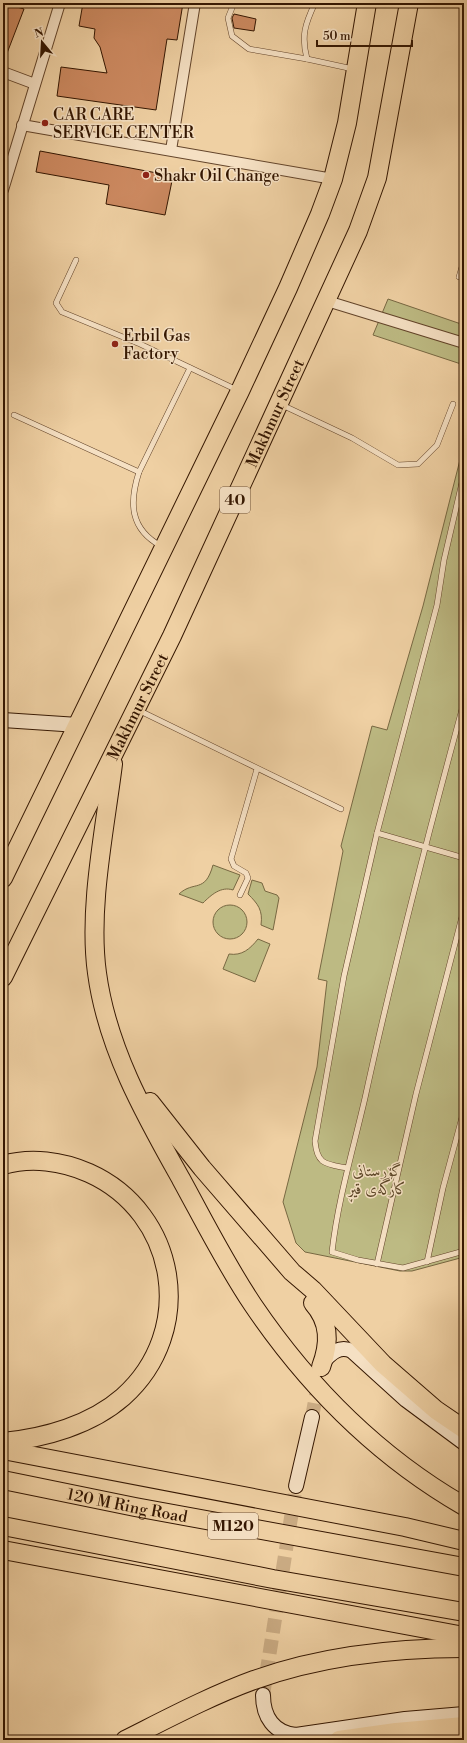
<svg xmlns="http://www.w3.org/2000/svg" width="467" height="1743" font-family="'Libre Bodoni',Amiri,serif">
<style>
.green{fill:#bdba83;stroke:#786842}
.building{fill:#cc8960;stroke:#341601}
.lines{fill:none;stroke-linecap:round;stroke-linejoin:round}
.secondary-tunnel{stroke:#caab83;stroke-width:14;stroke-dasharray:14 7;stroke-linecap:butt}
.lane-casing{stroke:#63442a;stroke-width:6}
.street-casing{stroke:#63442a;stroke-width:12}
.secondary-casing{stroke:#341601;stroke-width:16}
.highway-casing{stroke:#341601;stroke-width:20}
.lane{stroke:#f5e0c3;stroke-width:5}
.street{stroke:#f5e0c3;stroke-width:10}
.secondary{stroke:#f5e0c3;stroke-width:14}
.highway{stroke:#efd0a3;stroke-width:18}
.poi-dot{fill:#8f2418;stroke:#f5e0c3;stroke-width:1.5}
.labels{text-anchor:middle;stroke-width:3;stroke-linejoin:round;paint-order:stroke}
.shield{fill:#f5e0c3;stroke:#6e533b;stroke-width:1}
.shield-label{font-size:15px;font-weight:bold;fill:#341601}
.poi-label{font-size:16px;fill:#341601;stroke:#f5e0c3;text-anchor:start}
.street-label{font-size:16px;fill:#341601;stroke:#f5e0c3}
.park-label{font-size:16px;font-style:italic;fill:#5d4728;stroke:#f5e0c3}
</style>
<rect width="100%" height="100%" fill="#efd0a3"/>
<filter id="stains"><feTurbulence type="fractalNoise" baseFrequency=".005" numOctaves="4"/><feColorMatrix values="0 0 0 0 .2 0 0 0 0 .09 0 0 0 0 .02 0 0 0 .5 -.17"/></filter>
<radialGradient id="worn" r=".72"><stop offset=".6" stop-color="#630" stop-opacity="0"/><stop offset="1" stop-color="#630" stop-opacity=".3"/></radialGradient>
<g class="green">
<polygon points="388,299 464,325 464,365 373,335"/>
<polygon points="464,444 464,1257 412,1271 400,1271 305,1252 296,1243 283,1202 317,1067 327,981 318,979 343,851 341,846 372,726 387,730 423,606"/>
<path d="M 213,865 L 240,875 L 233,890 C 221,886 211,895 203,903 L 179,894 C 194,880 205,894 213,865 Z"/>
<path d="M 252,880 L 262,883 L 265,891 L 277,895 L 279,898 L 273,930 L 261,925 C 263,910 258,904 248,894 Z"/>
<circle cx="230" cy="922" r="17"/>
<path d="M 258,939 L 270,944 L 255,982 L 223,969 L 229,954 C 242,956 250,949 258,939 Z"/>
</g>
<g class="building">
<polygon points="3,3 24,9 4,61 3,61"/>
<polygon points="83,3 183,3 177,40 167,39 156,110 57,96 61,67 107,73 100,47 94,38 95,29 79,26"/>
<polygon points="234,14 256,19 254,31 234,28 232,18"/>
<polygon points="40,151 173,176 165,215 106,204 109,185 36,172"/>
</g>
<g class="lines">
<g class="secondary-tunnel">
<polyline points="312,1417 319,1380"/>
<polyline points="263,1695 296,1486"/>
</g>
<g class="lane-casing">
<g id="lane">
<polyline points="234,3 228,18 232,36 249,49 307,59"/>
<path d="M 315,3 C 305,24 301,36 307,59 L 353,69"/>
<polyline points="76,260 56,303 62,312 140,344 237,390"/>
<polyline points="459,277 464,260"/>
<polyline points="282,405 352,438 398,465 418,464 437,445 453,404"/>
<polyline points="14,415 139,472"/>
<path d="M 161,546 C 130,529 129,503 139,472 L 190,368"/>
<path d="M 464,702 C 428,834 394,965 365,1098 C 353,1150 338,1199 332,1252 L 358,1260 L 403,1268 L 464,1251"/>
<polyline points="138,710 341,809"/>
<polyline points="377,833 464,858"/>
<polyline points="240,895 248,878 246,873 234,866 231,859 257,769"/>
<path d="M 347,1168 C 326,1164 317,1165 315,1141 L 344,976 L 377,833 L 437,605 L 444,560 L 464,474"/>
<polyline points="427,1262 443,1188 464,1110"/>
<polyline points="377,1264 416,1094 464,909"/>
</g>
</g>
<g class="street-casing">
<g id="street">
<polyline points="3,72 35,84"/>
<polyline points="22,125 333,179"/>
<polyline points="171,150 195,3"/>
<polyline points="3,190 60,3"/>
<polyline points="327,301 464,343"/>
</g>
</g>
<g class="secondary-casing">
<g id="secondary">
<polyline points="3,720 78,725"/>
<path d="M 323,1362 C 331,1353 340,1345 352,1351 L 406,1400 L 464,1443"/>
<polyline points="296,1486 312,1417"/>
<path d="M 263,1695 C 263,1717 274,1733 296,1735 L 405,1719 L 464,1714"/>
</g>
</g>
<g class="highway-casing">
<g id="highway">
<path d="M 113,764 C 105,829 88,908 97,973 C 107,1048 145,1115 181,1179 C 204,1221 226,1265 253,1305 C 308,1386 379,1457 464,1506"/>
<polyline points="3,878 240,391 288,288 320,214 333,179 347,123 367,3"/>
<path id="s1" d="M 3,977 L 172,636 L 358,231 L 377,178 L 409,3"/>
<polyline points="150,1102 202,1168 292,1272 313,1290 383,1364 436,1410 464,1429"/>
<path d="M 3,1165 C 31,1157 62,1161 89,1173 C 178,1213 197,1331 123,1397 C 91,1425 45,1438 3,1442"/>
<path d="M 313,1303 C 330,1322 330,1343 321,1367"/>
<polyline points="3,1450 405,1527 464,1541"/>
<path id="s2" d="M 3,1480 L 135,1507 L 464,1567"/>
<polyline points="3,1526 273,1579 464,1612"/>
<polyline points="3,1550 464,1636"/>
<path d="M 125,1740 C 167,1719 210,1696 254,1680 C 321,1656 394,1648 464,1648"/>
<polyline points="339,1740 396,1732 464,1726"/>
</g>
</g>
<use href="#lane" class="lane"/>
<use href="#street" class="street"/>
<use href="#secondary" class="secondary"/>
<use href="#highway" class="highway"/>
</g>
<g class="poi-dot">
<circle cx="45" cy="123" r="4"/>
<circle cx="146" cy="175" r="4"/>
<circle cx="115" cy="344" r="4"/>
</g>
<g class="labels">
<g class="shield">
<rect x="220" y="487" width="30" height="26" rx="3"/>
<rect x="208" y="1513" width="50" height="26" rx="3"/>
</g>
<g class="shield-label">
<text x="235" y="505">40</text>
<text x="233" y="1531">M120</text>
</g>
<g class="poi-label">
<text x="53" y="120">CAR CARE<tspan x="53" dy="18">SERVICE CENTER</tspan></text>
<text x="154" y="181">Shakr Oil Change</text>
<text x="123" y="341">Erbil Gas<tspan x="123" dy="18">Factory</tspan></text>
</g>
<g class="street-label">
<text dy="6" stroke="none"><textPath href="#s1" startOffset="626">Makhmur Street</textPath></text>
<text dy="6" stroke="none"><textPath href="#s1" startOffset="302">Makhmur Street</textPath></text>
<text dy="6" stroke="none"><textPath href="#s2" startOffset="127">120 M Ring Road</textPath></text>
</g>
<g class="park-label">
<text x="378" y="1176">گۆڕستانی<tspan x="378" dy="18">کارگەی قیڕ</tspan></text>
</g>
</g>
<rect width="467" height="1743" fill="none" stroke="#efd0a3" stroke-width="16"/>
<rect x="4" y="4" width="459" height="1735" fill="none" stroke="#341601" stroke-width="2"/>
<rect x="8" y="8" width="451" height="1727" fill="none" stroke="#341601"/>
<g transform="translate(42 42) rotate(342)" stroke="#f5e0c3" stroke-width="3" paint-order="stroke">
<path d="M0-3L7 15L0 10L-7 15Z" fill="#341601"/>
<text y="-6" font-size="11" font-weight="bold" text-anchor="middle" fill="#341601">N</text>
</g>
<path d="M317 40v6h95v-6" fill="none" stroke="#341601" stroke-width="2"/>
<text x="323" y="40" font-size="12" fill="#341601" stroke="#f5e0c3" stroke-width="3" paint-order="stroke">50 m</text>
<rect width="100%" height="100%" filter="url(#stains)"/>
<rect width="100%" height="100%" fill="url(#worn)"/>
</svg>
